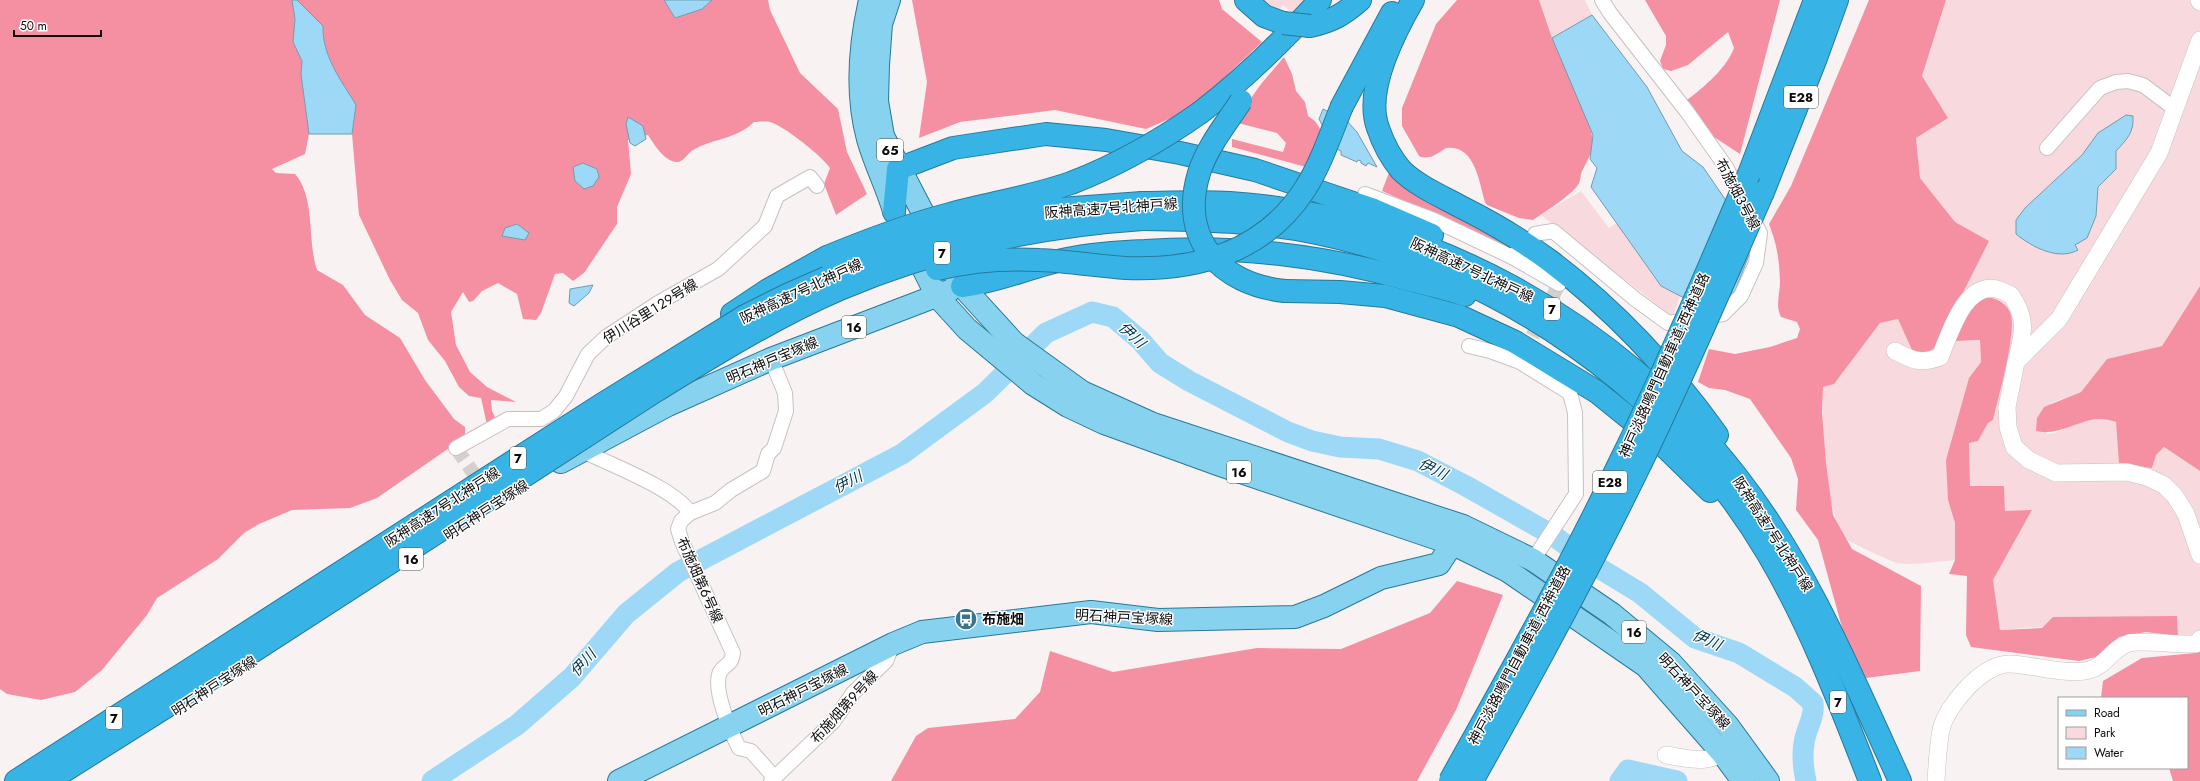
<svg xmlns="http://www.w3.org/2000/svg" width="2200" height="781" font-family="Jost,'Noto Sans JP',sans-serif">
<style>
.green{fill:#f8dade}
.forest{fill:#f590a2}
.water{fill:#9dd9f6;stroke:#729bb0}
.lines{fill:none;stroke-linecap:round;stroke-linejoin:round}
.river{stroke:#9dd9f6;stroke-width:21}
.minor-tunnel{stroke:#d6cfd0;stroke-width:14;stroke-dasharray:14 7;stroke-linecap:butt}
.minor-casing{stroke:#c8c1c2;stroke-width:16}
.tertiary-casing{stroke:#c8c1c2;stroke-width:18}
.primary-casing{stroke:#287999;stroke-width:24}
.motorway-casing{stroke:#287999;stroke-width:24}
.minor{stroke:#fff;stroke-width:14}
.tertiary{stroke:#fff;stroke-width:17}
.primary{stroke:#87d2ef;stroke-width:22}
.motorway{stroke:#37b4e5;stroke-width:22}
.motorway-bridge-casing{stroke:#287999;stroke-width:24;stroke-linecap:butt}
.motorway-bridge{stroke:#37b4e5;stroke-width:22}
.labels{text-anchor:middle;stroke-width:3;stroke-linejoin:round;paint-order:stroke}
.shield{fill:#fff;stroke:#565454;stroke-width:1}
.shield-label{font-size:13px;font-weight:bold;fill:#0d0b0b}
.street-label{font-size:14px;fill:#0d0b0b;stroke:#fff}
.poi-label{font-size:14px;font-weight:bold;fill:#0d0b0b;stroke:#fff;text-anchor:start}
.water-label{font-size:15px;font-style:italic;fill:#003447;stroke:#fff}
</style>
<rect width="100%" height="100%" fill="#f9f2f3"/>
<g class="green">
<polygon points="1261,0 1307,0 1293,14 1283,5 1277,13"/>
<polygon points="1539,0 1585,0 1592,15 1552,38"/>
<path d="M 1946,0 L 2200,0 L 2200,286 L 2162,346 L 2107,359 L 2081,392 L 2051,403 L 2046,434 L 2055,433 L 2080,422 L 2107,418 L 2116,422 L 2156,455 L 2164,447 L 2200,471 L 2200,637 L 2178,636 L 2177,616 L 2000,630 L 1993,580 L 2032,511 L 2005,511 L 2004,487 L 1970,486 L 1969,443 L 1978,441 L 1988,423 L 2012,335 L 1955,341 L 1980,340 L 1981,362 L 1969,378 L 1948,500 L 1955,523 L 1955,560 C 1941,561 1910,566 1897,563 C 1892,562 1851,543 1848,540 C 1822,513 1822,423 1823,386 L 1834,384 L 1880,323 L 1898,319 L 1989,241 L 1955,222 L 1920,178 L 1916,138 L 1948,118 L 1922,77 Z"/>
<polygon points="1581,191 1609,228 1617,223 1661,286 1680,296 1673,317 1541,215"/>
</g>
<g class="forest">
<path d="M 0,0 L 292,0 L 295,19 L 293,42 L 302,61 L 301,74 L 309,134 L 305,154 L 272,169 L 276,173 L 295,174 C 316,198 307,241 317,270 L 343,285 L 365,315 L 400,338 L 425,380 L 454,419 L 465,427 L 465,437 L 377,498 L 350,508 L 292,510 L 259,524 L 244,533 L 218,559 L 157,598 L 147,615 L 102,670 L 75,692 L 41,700 L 7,694 L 0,689 Z"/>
<path d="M 297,0 L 664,0 L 675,18 L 702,9 L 712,0 L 768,0 L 770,10 L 800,73 L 838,109 L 847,152 L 867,194 L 836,215 L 824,184 L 830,168 C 823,157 783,125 770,122 C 766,121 759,122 754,122 C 735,140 714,138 693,150 C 688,153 683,163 676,162 C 663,160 654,144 648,135 L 628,140 L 631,174 L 617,207 L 617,224 L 584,273 L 573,281 L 563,273 L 555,274 L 541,313 L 536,320 L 523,319 L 517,294 L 498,283 L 482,291 L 473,301 L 469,302 L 463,292 L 451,312 L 456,345 L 470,372 L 487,387 L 516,402 L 491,400 L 492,411 L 497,421 L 487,425 L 481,398 L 469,396 L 459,387 L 445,361 L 428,340 L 418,313 L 402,300 L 390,280 L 359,215 L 352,134 L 356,105 C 341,80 322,56 323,26 Z"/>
<polygon points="912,0 1219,0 1222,9 1262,42 1190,110 1146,129 1055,110 960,122 919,138 927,82"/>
<path d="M 1457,0 L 1539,0 L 1552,38 L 1588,121 C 1596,144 1593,151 1582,171 C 1580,175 1581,179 1579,183 C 1575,193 1542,214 1533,220 L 1519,218 L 1487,205 L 1485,202 C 1479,182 1475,144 1446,148 C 1438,153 1429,161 1419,156 L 1402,126 L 1402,108 L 1436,24 Z"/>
<path d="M 1645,0 L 1780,0 L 1740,154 L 1714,137 L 1687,100 C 1704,87 1726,69 1734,48 L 1728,32 L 1688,65 L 1671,71 L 1663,69 L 1660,61 L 1666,45 L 1666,36 Z"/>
<path d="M 1869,0 L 1946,0 L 1922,76 L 1948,118 L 1916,138 L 1920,178 L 1955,222 L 1989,241 L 1935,348 L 1925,353 L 1912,350 L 1898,319 L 1880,323 L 1834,384 L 1823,387 L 1822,413 L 1826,463 L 1833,515 L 1852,549 L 1921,586 L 1920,671 L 1866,678 L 1844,635 L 1818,540 L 1796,510 L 1798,479 L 1791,458 L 1750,399 L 1725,390 L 1709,388 L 1698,382 L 1709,349 L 1735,354 L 1770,347 L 1797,338 L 1800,329 L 1797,322 L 1781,317 C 1775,305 1780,294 1780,281 C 1779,258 1777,245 1769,224 L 1791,186 Z"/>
<polygon points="1284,57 1292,74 1296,91 1305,102 1308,116 1315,121 1324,135 1310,168 1232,147 1232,139 1283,152 1286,143 1277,133 1234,122 1261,84"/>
<polygon points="1390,170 1507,239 1503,244 1382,191"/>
<path d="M 2200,286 L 2200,471 L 2164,447 L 2156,455 L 2152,468 L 2119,463 L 2116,422 C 2086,410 2065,438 2036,431 L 2037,418 L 2044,407 L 2081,392 L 2107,359 L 2162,346 Z"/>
<path d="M 1982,296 C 1993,298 2004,300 2010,312 C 2018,330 1998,398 1993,420 L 1988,423 L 1978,441 L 1969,443 L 1970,486 L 2004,486 L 2005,511 L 2032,510 L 1993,580 L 2000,630 L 2042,628 L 2053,617 L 2177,616 L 2178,636 L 2146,632 L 2119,637 L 2096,657 L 2079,661 L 1971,647 L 1966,635 L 1967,576 L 1949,574 L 1955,560 L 1955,523 L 1948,500 L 1946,460 L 1969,378 L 1981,362 L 1980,340 L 1955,341 L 1974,297 Z"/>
<polygon points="1457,581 1503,595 1456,710 1417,781 891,781 916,736 928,728 1015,719 1040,692 1050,651 1113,672 1257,648 1341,649 1430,613"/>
<polygon points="2200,651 2200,781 2173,781 2169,768 2187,768 2187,698 2101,698 2103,681 2142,658 2195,653"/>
</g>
<g class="water">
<path d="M 292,0 L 297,0 L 323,26 C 322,56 341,80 356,105 L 352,134 L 309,134 L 301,74 L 302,61 L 293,42 L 295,19 Z"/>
<polygon points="664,0 712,0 702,9 675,18"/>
<polygon points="1592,15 1647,87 1682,151 1703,167 1751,237 1749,255 1735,291 1709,311 1661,286 1591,187 1597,168 1590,159 1593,135 1552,38"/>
<polygon points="1323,109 1346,120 1357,132 1377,167 1368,163 1366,166 1361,163 1361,161 1358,160 1357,162 1341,155 1341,151 1334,148 1319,119"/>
<path d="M 2126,115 L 2133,116 C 2134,133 2127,139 2116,151 L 2116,169 L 2098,187 L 2096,216 L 2087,238 L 2075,245 L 2078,250 C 2058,261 2032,247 2016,234 L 2016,220 L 2025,208 L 2082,155 L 2098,133 Z"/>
<polygon points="628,117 643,126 646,139 635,146 630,143 626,124"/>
<polygon points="583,163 597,169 599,177 593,186 584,189 575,181 573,167"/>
<polygon points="517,224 529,233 525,240 502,236 505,228"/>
<polygon points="593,285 589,293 574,306 569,303 570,289"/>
</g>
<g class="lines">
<g class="river">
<path d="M 432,781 L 517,725 L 572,677 L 626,614 L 678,572 L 902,454 L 985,393 L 1046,333 L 1092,312 L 1113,317 L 1140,340 L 1160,363 L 1189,381 L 1288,432 L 1312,441 L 1340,447 L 1379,449 L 1418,461 L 1466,486 L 1554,536 L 1589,562 L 1640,593 L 1695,638 L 1739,653 L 1795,687 L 1813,703 C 1815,718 1806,728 1804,743 C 1802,756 1803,768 1806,781"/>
<polyline points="1620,781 1628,770 1677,781"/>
</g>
<g class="minor-tunnel">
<polyline points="1523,355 1559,284"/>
<polyline points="456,448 485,490"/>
</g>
<g class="minor-casing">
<g id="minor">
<polyline points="2047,148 2100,88 2116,82 2128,81 2143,85 2175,109"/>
<polyline points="1365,194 1434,220 1512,257"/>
<polyline points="1535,234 1553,231 1635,299 1668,323 1723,314 1741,296 1756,263 1760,233 1726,167 1688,113 1610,13 1602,0"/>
<polyline points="1518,251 1512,257 1559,284"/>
<polyline points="1469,346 1490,351 1520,362 1570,393 1575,413 1576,494 1533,560"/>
<path d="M 771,359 L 785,393 L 786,411 L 774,448 L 768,454 L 763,471 L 731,490 L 715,503 L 690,513 L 681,521 L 678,529 L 682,542 L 733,653 C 731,667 725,663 720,672 C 712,689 731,732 739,748 L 751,751 L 774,777"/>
<polyline points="456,448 508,419 541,419 554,411 566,396 588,354 606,337 658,303 718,269 765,226 777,196 810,177 817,186"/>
<path d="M 583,451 C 609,464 676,489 690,513"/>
<polyline points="771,781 833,722 853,693 886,661 893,644"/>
</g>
</g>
<g class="tertiary-casing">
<g id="tertiary">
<polyline points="2199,0 2200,2"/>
<polyline points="2200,40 2159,153 2059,319 2016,362 2007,407 2008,427 2014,447 2029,460 2056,473 2127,472 2147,477 2164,485 2175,496 2186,514 2200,555"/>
<path d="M 1895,351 C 1913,361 1921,364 1940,357 C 1950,334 1964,282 1997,289 C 2002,291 2007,293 2011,295 C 2028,320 2023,334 2016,362"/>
<path d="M 1666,755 C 1692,759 1708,766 1731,747"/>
<path d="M 1936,781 C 1937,764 1938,746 1941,730 C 1946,706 1983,663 2010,664 C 2035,665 2060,674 2085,671 C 2107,667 2110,649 2129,643 C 2140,640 2180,645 2196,644 L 2200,639"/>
</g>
</g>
<g class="primary-casing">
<g id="primary">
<path d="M 870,0 C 860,44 856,95 868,139 C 875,164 887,187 894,211"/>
<polyline points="889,0 881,24 878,65 877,101 883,136 935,236"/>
<polyline points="911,244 937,296 967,329 1033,384 1068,406 1104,423 1220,465 1453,544 1508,571 1646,666 1723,754 1743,781"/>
<polyline points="954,272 962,286 1014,343 1082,392 1153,424 1463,526 1533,560 1612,614 1671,663 1728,726 1768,781"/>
<polyline points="561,462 668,405 771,359 949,291"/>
<polyline points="619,781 893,644 922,632 1091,612 1158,620 1295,617 1324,606 1381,578 1439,564 1460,532"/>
</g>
</g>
<g class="motorway-casing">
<g id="motorway">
<polyline points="1246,0 1264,16 1283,23"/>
<path d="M 1413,0 C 1394,33 1364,90 1378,128 C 1383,143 1391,158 1401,170 C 1417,186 1443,197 1463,208 C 1493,223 1523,241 1550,261 C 1615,310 1670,369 1717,435"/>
<path d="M 1310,26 C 1332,21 1343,15 1360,0"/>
<polyline points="1342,106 1392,13"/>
<path d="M 1201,112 C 1246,77 1282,42 1320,0"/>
<polyline points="1749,174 1815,0"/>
<polyline points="1763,192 1816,58 1837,0"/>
<path d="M 1142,203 C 1171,203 1201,201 1230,203 C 1426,216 1617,322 1737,477 C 1808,568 1852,677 1900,781"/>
<polyline points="894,212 898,169 953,148 1046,134 1106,140 1180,153 1255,170 1374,210 1432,235"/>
<path d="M 1143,219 C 1201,220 1259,221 1317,233 C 1502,272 1671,390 1768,554 C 1810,625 1840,704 1870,781"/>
<path d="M 962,286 C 998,282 1031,266 1067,259 C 1092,254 1119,252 1145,251 C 1237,245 1321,255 1410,280 C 1428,285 1447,288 1465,295"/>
<polyline points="1285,291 1340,292 1385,296 1459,316 1515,342 1597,392 1665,447 1710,491"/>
<polyline points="732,314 768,290 827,257"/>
<polyline points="16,781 211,656"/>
<polyline points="48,781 221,672"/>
</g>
</g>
<use href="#minor" class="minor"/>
<use href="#tertiary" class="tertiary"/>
<use href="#primary" class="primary"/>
<use href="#motorway" class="motorway"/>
<g class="motorway-bridge-casing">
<g id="motorway-bridge">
<polyline points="1283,23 1310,26"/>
<path d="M 1241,101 C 1226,124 1207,147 1199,173 C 1179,239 1220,284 1285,291"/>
<path d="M 827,257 C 868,240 908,225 950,214 C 991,203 1031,197 1071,183 C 1118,165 1160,141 1201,112"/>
<path d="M 937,269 C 970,261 1005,258 1039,260 C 1068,261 1097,266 1126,268 C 1198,271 1265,251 1305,189 C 1321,164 1331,133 1342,106"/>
<polyline points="211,656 601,405 745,316 787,295 869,259 956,231 1060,209 1142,203"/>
<path d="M 221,672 L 654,392 C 714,355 775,317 840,289 C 936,248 1039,226 1143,219"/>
<path d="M 1450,781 C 1509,675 1569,569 1621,460 C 1667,366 1708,270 1749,174"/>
<path d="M 1472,781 C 1529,680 1584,579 1635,475 C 1681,382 1721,287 1763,192"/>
</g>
</g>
<use href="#motorway-bridge" class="motorway-bridge"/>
</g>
<defs>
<g id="bus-disc" transform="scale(1.15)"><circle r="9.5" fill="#39738c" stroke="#fff"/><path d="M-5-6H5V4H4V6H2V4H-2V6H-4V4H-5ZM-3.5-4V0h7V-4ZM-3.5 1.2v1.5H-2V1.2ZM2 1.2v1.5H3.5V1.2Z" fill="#fff"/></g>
</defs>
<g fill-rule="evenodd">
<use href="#bus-disc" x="966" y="619"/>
</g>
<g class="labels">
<g class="shield">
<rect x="1784" y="86" width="34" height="22" rx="3"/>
<rect x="877" y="139" width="26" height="22" rx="3"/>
<rect x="934" y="242" width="16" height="22" rx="3"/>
<rect x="1544" y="298" width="16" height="22" rx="3"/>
<rect x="842" y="316" width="24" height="22" rx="3"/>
<rect x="510" y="447" width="16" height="22" rx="3"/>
<rect x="1227" y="461" width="24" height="22" rx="3"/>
<rect x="1593" y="471" width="34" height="22" rx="3"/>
<rect x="399" y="548" width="24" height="22" rx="3"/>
<rect x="1622" y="621" width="24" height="22" rx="3"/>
<rect x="1830" y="691" width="16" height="22" rx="3"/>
<rect x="106" y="707" width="16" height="22" rx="3"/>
</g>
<g class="shield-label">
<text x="1801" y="102">E28</text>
<text x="890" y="155">65</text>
<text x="942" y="258">7</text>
<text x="1552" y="314">7</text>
<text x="854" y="332">16</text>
<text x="518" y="463">7</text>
<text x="1239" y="477">16</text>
<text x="1610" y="487">E28</text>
<text x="411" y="564">16</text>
<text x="1634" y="637">16</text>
<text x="1838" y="707">7</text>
<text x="114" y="723">7</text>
</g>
<g class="street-label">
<text transform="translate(1738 194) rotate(62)" y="5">布施畑３号線</text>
<text transform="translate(1111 208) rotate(-4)" y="5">阪神高速7号北神戸線</text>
<text transform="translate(1472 270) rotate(25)" y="5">阪神高速7号北神戸線</text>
<text transform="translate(801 291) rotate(-25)" y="5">阪神高速7号北神戸線</text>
<text transform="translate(650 311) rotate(-32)" y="5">伊川谷里１２９号線</text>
<text transform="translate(772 360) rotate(-23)" y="5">明石神戸宝塚線</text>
<text transform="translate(1664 365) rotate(-66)" y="5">神戸淡路鳴門自動車道;西神道路</text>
<text transform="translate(442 507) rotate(-33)" y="5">阪神高速7号北神戸線</text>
<text transform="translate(486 510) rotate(-33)" y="5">明石神戸宝塚線</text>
<text transform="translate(1773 534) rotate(57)" y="5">阪神高速7号北神戸線</text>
<text transform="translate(700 580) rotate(66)" y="5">布施畑第６号線</text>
<text transform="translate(1124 617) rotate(3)" y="5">明石神戸宝塚線</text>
<text transform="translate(1519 655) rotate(-62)" y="5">神戸淡路鳴門自動車道;西神道路</text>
<text transform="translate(214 686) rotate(-33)" y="5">明石神戸宝塚線</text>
<text transform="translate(803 690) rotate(-27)" y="5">明石神戸宝塚線</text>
<text transform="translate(1694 691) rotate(47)" y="5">明石神戸宝塚線</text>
<text transform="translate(844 707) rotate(-48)" y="5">布施畑第９号線</text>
</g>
<g class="poi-label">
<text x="982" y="624">布施畑</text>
</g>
<g class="water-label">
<text transform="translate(1132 335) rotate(43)" y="5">伊川</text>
<text transform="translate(1433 469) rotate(26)" y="5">伊川</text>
<text transform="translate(848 482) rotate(-28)" y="5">伊川</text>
<text transform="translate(1707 640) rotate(24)" y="5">伊川</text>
<text transform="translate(583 663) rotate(-48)" y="5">伊川</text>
</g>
</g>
<rect x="2058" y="697" width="130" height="72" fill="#ffffff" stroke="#9e9d9d"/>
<rect x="2066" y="710" width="20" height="6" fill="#87d2ef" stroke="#9e9d9d"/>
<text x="2094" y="717" font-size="12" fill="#0d0b0b">Road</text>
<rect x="2066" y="727" width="20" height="12" fill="#f8dade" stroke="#9e9d9d"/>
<text x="2094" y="737" font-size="12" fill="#0d0b0b">Park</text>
<rect x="2066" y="747" width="20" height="12" fill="#9dd9f6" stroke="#9e9d9d"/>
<text x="2094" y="757" font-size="12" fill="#0d0b0b">Water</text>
<path d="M14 30v6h87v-6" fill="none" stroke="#0d0b0b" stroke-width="2"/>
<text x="20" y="30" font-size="12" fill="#0d0b0b" stroke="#ffffff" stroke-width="3" paint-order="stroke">50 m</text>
</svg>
